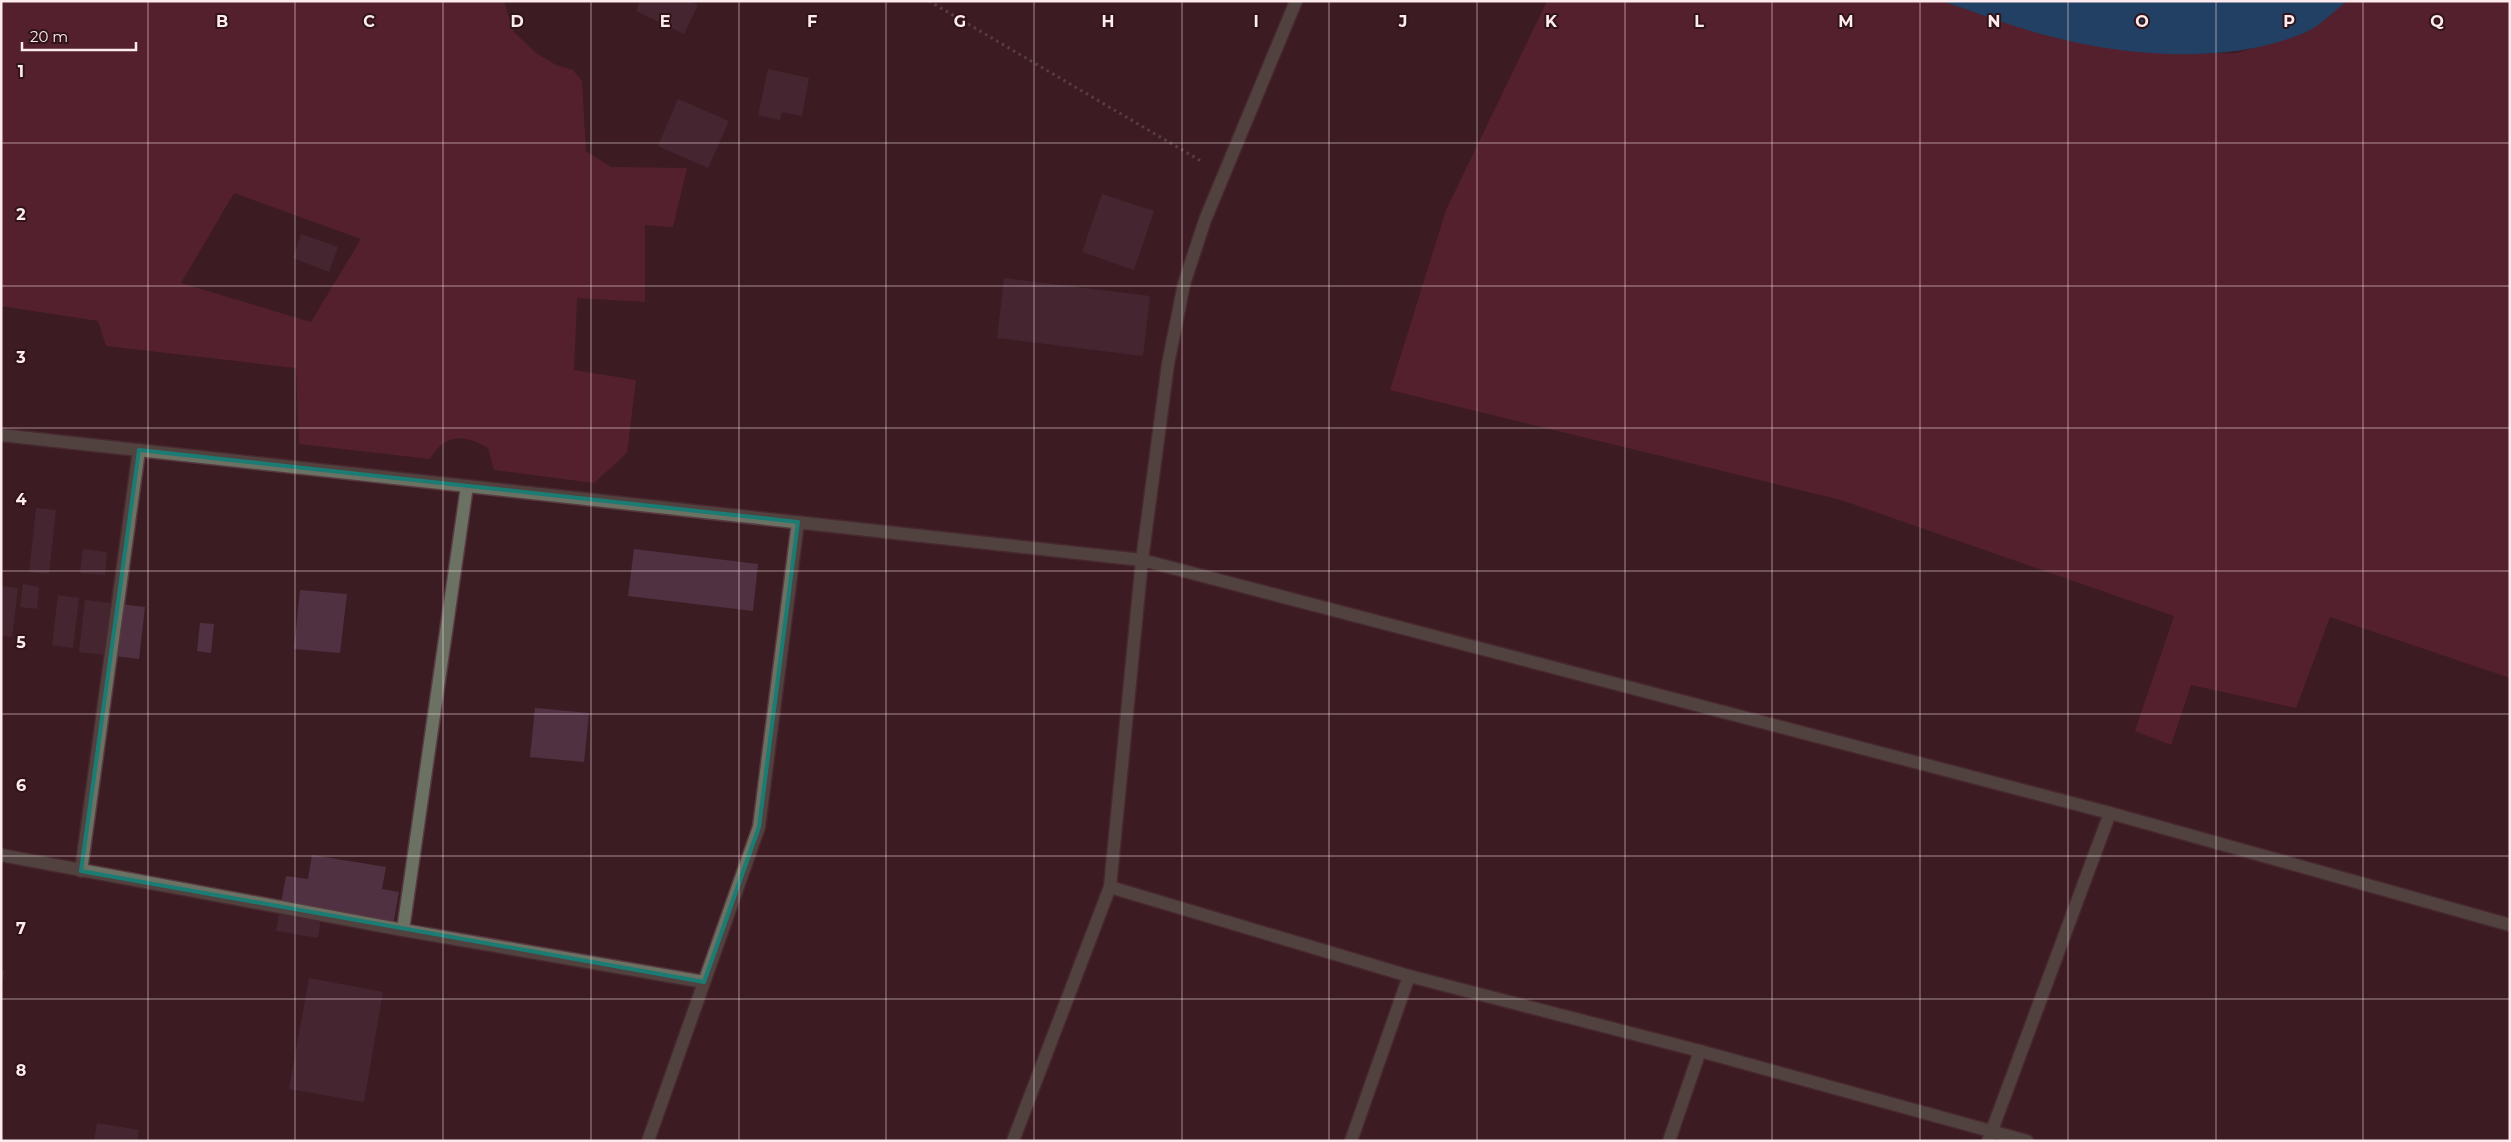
<svg xmlns="http://www.w3.org/2000/svg" width="2511" height="1142" font-family="Montserrat,sans-serif">
<style>
.green{fill:#73263b;fill-rule:evenodd}
.water{fill:#016db1}
.building{fill:#503142}
.lines{fill:none;stroke-linecap:round;stroke-linejoin:round}
.minor-casing{stroke:#57393f;stroke-width:15}
.tertiary-casing{stroke:#57393f;stroke-width:15}
.path{stroke:#7f646a;stroke-width:3;stroke-dasharray:2.5 4;stroke-linecap:butt}
.minor{stroke:#6b7163;stroke-width:12}
.tertiary{stroke:#6b7163;stroke-width:12}
.marked{fill:none;stroke:#1b7c74;stroke-width:4;stroke-linejoin:round}
.grid{fill:none;stroke:#fdebee;stroke-width:1;stroke-opacity:0.55}
.grid-label{font-size:16px;text-anchor:middle;font-weight:bold;fill:#fdebee;stroke:#31131a;stroke-width:4;stroke-linejoin:round;paint-order:stroke}
</style>
<rect width="100%" height="100%" fill="#3c1c23"/>
<g class="green">
<path d="M 1,1 L 504,1 L 513,31 L 536,53 L 556,65 L 573,70 L 582,81 L 586,151 L 611,167 L 687,168 L 673,227 L 645,225 L 645,302 L 577,298 L 574,370 L 636,380 L 627,453 L 594,483 L 494,470 L 488,448 C 464,434 445,433 430,459 L 299,444 L 296,368 L 106,346 L 98,321 L 1,306 ZM 234,193 L 361,239 L 311,322 L 181,283 Z"/>
<polygon points="1547,1 1941,1 2057,38 2129,51 2186,54 2236,53 2305,33 2347,1 2510,1 2510,678 2330,617 2296,708 2191,685 2171,745 2135,731 2174,616 1841,500 1390,390 1446,210"/>
</g>
<path class="water" d="M 1941,1 L 2347,1 C 2334,11 2319,27 2304,33 C 2231,64 2133,57 2057,38 C 2018,29 1979,13 1941,1 Z"/>
<g class="building">
<polygon points="640,1 689,1 698,5 684,34 636,11"/>
<polygon points="768,69 809,78 802,116 782,112 780,120 758,115"/>
<polygon points="678,99 729,121 708,168 658,146"/>
<polygon points="1102,194 1154,211 1134,270 1082,252"/>
<polygon points="301,234 338,247 329,272 293,258"/>
<polygon points="1004,278 1150,296 1143,356 997,338"/>
<polygon points="36,508 56,510 49,574 29,572"/>
<polygon points="83,549 107,552 105,575 80,573"/>
<polygon points="634,549 758,564 753,611 628,596"/>
<polygon points="23,584 39,587 37,609 20,607"/>
<polygon points="1,586 18,588 12,637 1,636"/>
<polygon points="300,590 347,594 340,653 294,649"/>
<polygon points="58,595 79,598 73,648 52,645"/>
<polygon points="85,600 145,607 139,659 79,652"/>
<polygon points="200,623 214,624 211,653 197,651"/>
<polygon points="535,708 589,713 584,762 530,757"/>
<polygon points="312,855 386,867 382,889 399,892 392,930 321,918 318,938 276,931 286,876 308,879"/>
<polygon points="1,971 5,971 2,984 1,984"/>
<polygon points="309,978 383,992 364,1102 289,1089"/>
<polygon points="97,1123 139,1130 137,1141 94,1141"/>
</g>
<g class="lines">
<g class="minor-casing">
<g id="minor">
<polyline points="1,435 1142,560 2110,813 2510,925"/>
<polyline points="1,855 403,930 704,982"/>
<polyline points="81,871 139,450"/>
<polyline points="1110,887 1409,976 1700,1051 2027,1141"/>
<polyline points="403,930 467,486"/>
<polyline points="648,1141 759,827 798,522"/>
<polyline points="1351,1141 1409,976"/>
<polyline points="1669,1141 1700,1051"/>
<polyline points="1988,1141 2110,813"/>
</g>
</g>
<g class="tertiary-casing">
<polyline id="tertiary" points="1013,1141 1110,887 1142,560 1168,364 1184,284 1205,220 1296,1"/>
</g>
<polyline class="path" points="929,1 1201,161"/>
<use href="#minor" class="minor"/>
<use href="#tertiary" class="tertiary"/>
</g>
<path d="M0 0H2511V1142H0ZM 139,450 L 798,522 L 759,827 L 704,982 L 81,871 Z" fill="#3c1c23" fill-opacity=".55" fill-rule="evenodd"/>
<path class="marked" d="M 139,450 L 798,522 L 759,827 L 704,982 L 81,871 Z"/>
<path class="grid" d="M 148,1 L 148,1141M 295,1 L 295,1141M 443,1 L 443,1141M 591,1 L 591,1141M 739,1 L 739,1141M 886,1 L 886,1141M 1034,1 L 1034,1141M 1182,1 L 1182,1141M 1329,1 L 1329,1141M 1477,1 L 1477,1141M 1625,1 L 1625,1141M 1772,1 L 1772,1141M 1920,1 L 1920,1141M 2068,1 L 2068,1141M 2216,1 L 2216,1141M 2363,1 L 2363,1141M 1,143 L 2510,143M 1,286 L 2510,286M 1,428 L 2510,428M 1,571 L 2510,571M 1,714 L 2510,714M 1,856 L 2510,856M 1,999 L 2510,999"/>
<g class="grid-label">
<text x="222" y="27">B</text>
<text x="369" y="27">C</text>
<text x="517" y="27">D</text>
<text x="665" y="27">E</text>
<text x="812" y="27">F</text>
<text x="960" y="27">G</text>
<text x="1108" y="27">H</text>
<text x="1256" y="27">I</text>
<text x="1403" y="27">J</text>
<text x="1551" y="27">K</text>
<text x="1699" y="27">L</text>
<text x="1846" y="27">M</text>
<text x="1994" y="27">N</text>
<text x="2142" y="27">O</text>
<text x="2289" y="27">P</text>
<text x="2437" y="27">Q</text>
<text x="21" y="77">1</text>
<text x="21" y="220">2</text>
<text x="21" y="363">3</text>
<text x="21" y="505">4</text>
<text x="21" y="648">5</text>
<text x="21" y="791">6</text>
<text x="21" y="934">7</text>
<text x="21" y="1076">8</text>
</g>
<rect width="2511" height="1142" fill="none" stroke="#fdebee" stroke-width="5"/>
<path d="M22 42v8h114v-8" fill="none" stroke="#fdebee" stroke-width="2.5"/>
<text x="30" y="42" font-size="15" fill="#fdebee" stroke="#31131a" stroke-width="4" paint-order="stroke">20 m</text>
</svg>
